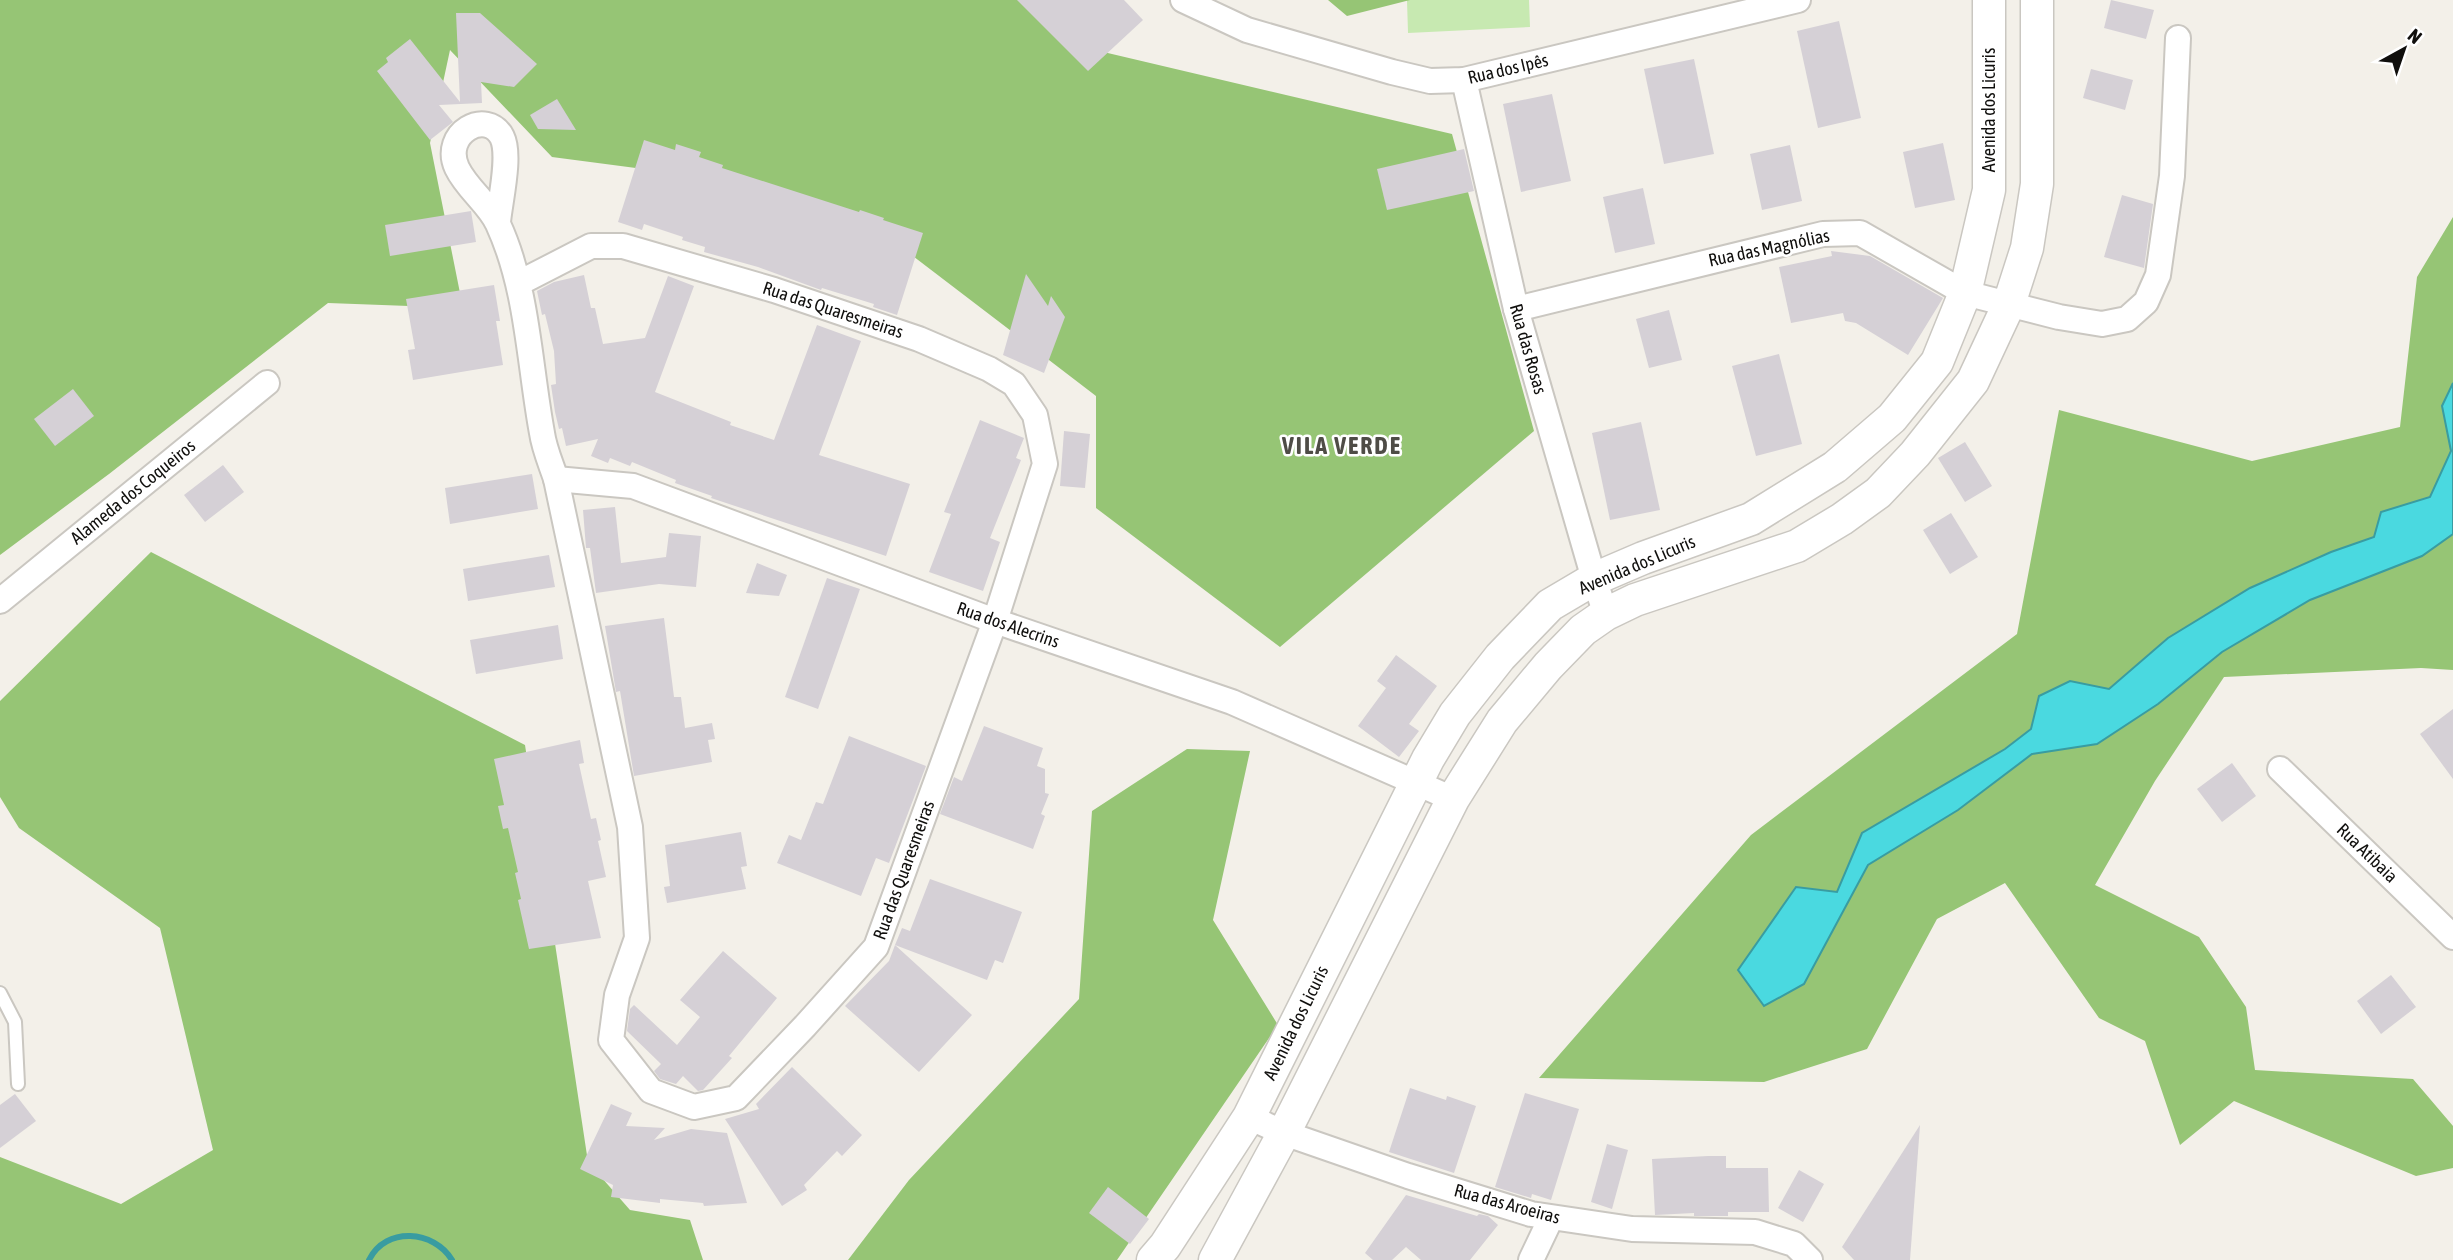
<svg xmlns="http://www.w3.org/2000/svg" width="2453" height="1260" font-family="'Asap Condensed',sans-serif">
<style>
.green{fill:#c7e9b1}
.forest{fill:#96c575}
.water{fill:#4ad9e0;stroke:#399ca1;stroke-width:2}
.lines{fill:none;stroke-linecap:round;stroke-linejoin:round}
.stream{stroke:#399ca1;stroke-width:6}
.building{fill:#d5d0d6}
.service-casing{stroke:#cac7c1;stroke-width:16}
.minor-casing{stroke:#cac7c1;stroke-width:28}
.tertiary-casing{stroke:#cac7c1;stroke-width:35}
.service{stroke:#fff;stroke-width:12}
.minor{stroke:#fff;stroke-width:24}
.tertiary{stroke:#fff;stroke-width:32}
.labels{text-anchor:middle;stroke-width:5;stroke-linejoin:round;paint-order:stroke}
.street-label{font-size:18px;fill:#100f0d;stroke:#fff}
.district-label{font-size:24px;font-weight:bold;letter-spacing:2px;fill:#4e4c46;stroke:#fff}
</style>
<rect width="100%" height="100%" fill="#f3f0e9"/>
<polygon class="green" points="1407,0 1529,0 1530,27 1408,33"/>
<g class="forest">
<polygon points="0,0 1042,0 1095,50 1452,134 1534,431 1280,647 1096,508 1096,396 871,224 712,178 552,157 450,50 430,143 463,308 328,303 109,474 0,555"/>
<polygon points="1328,0 1410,0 1347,16"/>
<polygon points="2453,217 2453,670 2421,668 2224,677 2155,781 2095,885 2199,937 2246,1007 2255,1070 2413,1079 2453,1126 2453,1168 2416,1176 2234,1101 2180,1145 2145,1041 2099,1018 2005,883 1937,919 1867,1049 1764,1082 1539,1078 1751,835 2017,634 2059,410 2252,461 2400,427 2417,277"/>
<polygon points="151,552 525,745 588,1162 630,1210 690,1220 703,1260 0,1260 0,1157 121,1204 213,1150 160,928 19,828 0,797 0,701"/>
<polygon points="1187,749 1250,751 1213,920 1278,1025 1117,1260 848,1260 909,1180 1079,999 1092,811"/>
</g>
<polygon class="water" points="2453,383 2453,534 2422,556 2310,600 2222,652 2158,704 2097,744 2032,754 1958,810 1868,865 1804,984 1764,1006 1738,970 1796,887 1837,892 1862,833 2005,749 2031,729 2039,696 2070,681 2109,689 2168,638 2250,588 2331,552 2374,537 2381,512 2430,497 2451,451 2442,406"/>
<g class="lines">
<path class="stream" d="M 369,1260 C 386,1226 434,1230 452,1260"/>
</g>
<g class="building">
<polygon points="1017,0 1124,0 1143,20 1088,71"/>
<polygon points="2111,0 2154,10 2146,39 2104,28"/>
<polygon points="456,13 480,13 537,64 514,87 481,82 482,103 439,105 453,122 430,140 377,71 388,62 386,58 410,39 460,102"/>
<polygon points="1839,21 1861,118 1818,128 1797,31"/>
<polygon points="1694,59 1714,154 1664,164 1644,69"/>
<polygon points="2091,69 2133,80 2125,110 2083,98"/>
<polygon points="1552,94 1571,181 1521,192 1503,104"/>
<polygon points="557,99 576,130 538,129 530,115"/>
<polygon points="644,140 675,150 676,144 701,152 699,157 723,165 722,168 859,212 860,210 884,218 883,220 923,233 897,315 873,307 874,304 822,288 821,290 758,267 704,252 705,247 682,240 683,237 644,224 642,230 618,222"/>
<polygon points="1943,143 1955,200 1915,208 1903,152"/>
<polygon points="1790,145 1802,201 1762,210 1750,154"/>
<polygon points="1464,149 1474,191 1387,210 1377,169"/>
<polygon points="1643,188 1655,244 1615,253 1603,197"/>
<polygon points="2122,195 2153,204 2144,268 2104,257"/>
<polygon points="471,211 476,242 390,256 385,225"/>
<polygon points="1831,251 1870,256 1943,298 1908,355 1856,323 1845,321 1843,313 1791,323 1779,267 1832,256"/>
<polygon points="1026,274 1048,306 1051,296 1065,317 1044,373 1003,355"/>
<polygon points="584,275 591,308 595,308 603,344 645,338 668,276 694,286 655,392 731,422 730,425 774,440 817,325 861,341 819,455 910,484 886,556 711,498 712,496 675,483 676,480 632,462 630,466 610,458 608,463 591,456 598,439 566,446 562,428 559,429 555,412 551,385 556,384 554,351 545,314 542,315 537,291 554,282"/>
<polygon points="494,285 500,321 496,321 503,365 413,380 408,350 415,349 406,299"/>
<polygon points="1669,310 1682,360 1649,368 1636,319"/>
<polygon points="1779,354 1802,444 1756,456 1732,366"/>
<polygon points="73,389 94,416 55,446 34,419"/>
<polygon points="980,420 1024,438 1016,458 1021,460 990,538 1000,542 983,591 929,572 951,514 944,512"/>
<polygon points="1641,422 1660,510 1610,520 1592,433"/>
<polygon points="1064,431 1090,434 1085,488 1060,486"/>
<polygon points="1965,442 1992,486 1965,502 1938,458"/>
<polygon points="223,465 244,492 205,522 184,495"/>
<polygon points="532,474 538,509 450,524 445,488"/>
<polygon points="615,507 621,563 666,557 669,533 701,536 696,587 659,584 596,593 590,548 586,548 583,510"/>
<polygon points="1951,513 1978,557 1950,574 1923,530"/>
<polygon points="549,555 555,587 468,601 463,569"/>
<polygon points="757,563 787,575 779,596 746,593"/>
<polygon points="827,578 860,589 818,709 785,697"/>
<polygon points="664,618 674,697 681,697 685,728 712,723 715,739 708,740 712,762 634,776 620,691 616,692 605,626"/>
<polygon points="558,625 563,659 476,674 470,640"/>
<polygon points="1396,655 1437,686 1409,724 1419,731 1399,757 1358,726 1386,688 1377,681"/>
<polygon points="2453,709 2453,779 2420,734"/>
<polygon points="984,726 1043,748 1037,766 1045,769 1045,793 1049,794 1041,814 1045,816 1033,849 940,814 954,777 962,781"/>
<polygon points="849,736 926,766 889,863 876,858 861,896 777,863 789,835 801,840 816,802 823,804"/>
<polygon points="580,740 584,763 579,764 591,819 596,818 601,840 598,841 606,877 588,881 601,938 529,949 518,900 521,899 515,873 518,872 508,828 503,829 498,806 504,805 494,759"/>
<polygon points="2232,763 2256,796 2222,822 2197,789"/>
<polygon points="741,832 747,866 741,867 746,889 667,903 664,887 670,886 665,845"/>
<polygon points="930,879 1022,912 1003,963 995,960 987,980 895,945 902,928 910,931"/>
<polygon points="895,945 972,1015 919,1072 845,1006 889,961"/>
<polygon points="723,951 777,998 729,1056 732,1058 703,1090 698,1091 683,1076 676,1084 660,1079 654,1071 661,1064 627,1031 630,1009 634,1005 677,1045 700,1017 680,1000"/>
<polygon points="2391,975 2416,1007 2381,1034 2357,1001"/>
<polygon points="792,1067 862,1135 842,1156 837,1151 804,1185 807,1190 782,1206 725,1119 759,1109 756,1104"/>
<polygon points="1410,1088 1446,1100 1447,1096 1476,1106 1454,1173 1389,1152"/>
<polygon points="1525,1093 1579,1109 1551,1200 1532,1194 1531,1198 1495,1187"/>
<polygon points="15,1094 36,1121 0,1148 0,1105"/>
<polygon points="611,1104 632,1113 626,1126 665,1128 654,1140 691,1129 727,1133 747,1203 704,1206 703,1203 660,1199 660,1203 611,1197 613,1185 580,1169"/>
<polygon points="1920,1125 1910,1260 1854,1260 1842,1247"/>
<polygon points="1607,1144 1628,1150 1612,1209 1591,1202"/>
<polygon points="1708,1156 1726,1156 1726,1168 1768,1168 1769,1212 1728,1212 1728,1216 1694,1216 1694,1213 1655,1215 1652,1159"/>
<polygon points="1799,1170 1824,1184 1803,1222 1778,1208"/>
<polygon points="1108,1187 1149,1219 1130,1244 1089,1213"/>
<polygon points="1406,1195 1477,1216 1479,1214 1488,1216 1498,1225 1470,1260 1421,1260 1406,1247 1392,1260 1373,1260 1365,1253"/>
</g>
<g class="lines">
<g class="service-casing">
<polyline id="service" points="0,993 15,1022 18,1084"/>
</g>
<g class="minor-casing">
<g id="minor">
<polyline points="1183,0 1247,30 1392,72 1430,81 1464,80 1798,0"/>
<polyline points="1464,80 1516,309 1594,579 1606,614"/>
<path d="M 498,222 C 500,201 511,155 502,137 C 487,108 441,133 457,168 C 467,189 489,204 498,224 C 528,289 529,363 542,433 C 544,448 551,464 556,479 L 630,827 L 637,938 L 617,995 L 611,1040 L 651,1091 L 694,1107 L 736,1098 L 805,1026 L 876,947 L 995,621 L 1045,464 L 1035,415 L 1014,384 L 989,369 L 919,339 L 774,290 L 623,246 L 591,246 L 519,283"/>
<polyline points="1516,309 1823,234 1860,233 1965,293 2059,317 2102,324 2127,319 2146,302 2158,275 2172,176 2178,38"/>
<polyline points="556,479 633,486 995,621 1232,702 1453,799"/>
<polyline points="0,601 267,383"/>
<polyline points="2280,769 2453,937"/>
<polyline points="1249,1117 1284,1133 1408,1176 1531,1214 1632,1229 1755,1232 1794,1244 1810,1260"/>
<polyline points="1531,1260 1551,1218"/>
</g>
</g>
<g class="tertiary-casing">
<g id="tertiary">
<polyline points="1153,1260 1165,1246 1249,1117 1428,759 1455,714 1500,657 1550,605 1594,579 1643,558 1751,519 1835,467 1892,418 1937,362 1965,293 1989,190 1989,0"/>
<polyline points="1215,1260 1284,1133 1453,799 1502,721 1548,666 1583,630 1606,614 1635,600 1797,546 1842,519 1878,493 1915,454 1973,381 2009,304 2027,248 2037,184 2037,0"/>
</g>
</g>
<use href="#service" class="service"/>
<use href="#minor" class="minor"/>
<use href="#tertiary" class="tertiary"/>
</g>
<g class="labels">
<g class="street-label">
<text transform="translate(1508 69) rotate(-13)" y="6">Rua dos Ipês</text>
<text transform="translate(1989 110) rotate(-90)" y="6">Avenida dos Licuris</text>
<text transform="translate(1769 248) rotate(-12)" y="6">Rua das Magnólias</text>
<text transform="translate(833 310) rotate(18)" y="6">Rua das Quaresmeiras</text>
<text transform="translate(1528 349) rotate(74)" y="6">Rua das Rosas</text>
<text transform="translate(133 492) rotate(-39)" y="6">Alameda dos Coqueiros</text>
<text transform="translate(1637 565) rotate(-23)" y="6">Avenida dos Licuris</text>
<text transform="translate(1008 625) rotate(19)" y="6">Rua dos Alecrins</text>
<text transform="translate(2367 853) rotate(44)" y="6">Rua Atibaia</text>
<text transform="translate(904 870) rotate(-70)" y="6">Rua das Quaresmeiras</text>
<text transform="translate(1296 1023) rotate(-64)" y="6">Avenida dos Licuris</text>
<text transform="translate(1507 1204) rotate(15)" y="6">Rua das Aroeiras</text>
</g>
<g class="district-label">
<text x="1342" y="454">VILA VERDE</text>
</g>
</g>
<g transform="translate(2404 49) rotate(40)" stroke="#ffffff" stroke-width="5" paint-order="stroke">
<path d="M0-5L12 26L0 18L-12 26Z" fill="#100f0d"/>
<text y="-10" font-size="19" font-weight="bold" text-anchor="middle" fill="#100f0d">N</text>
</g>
</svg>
